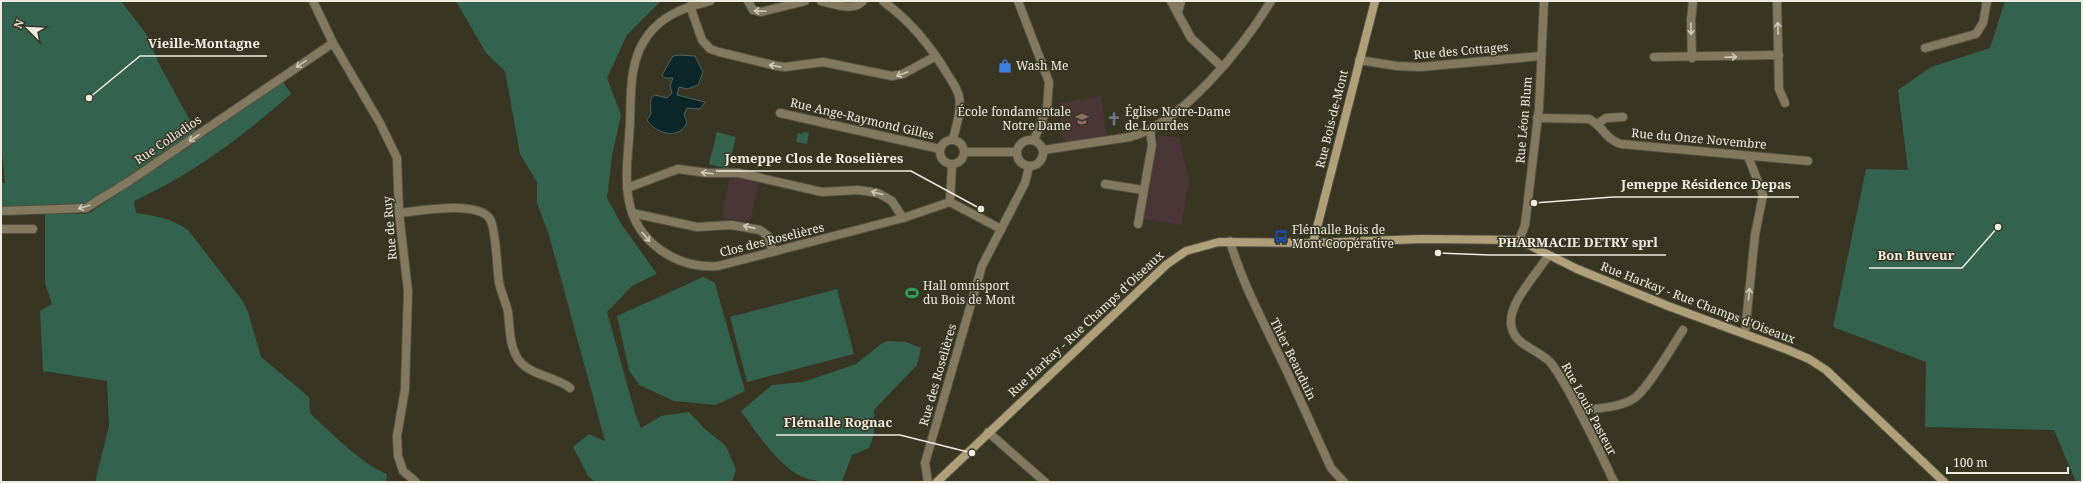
<svg xmlns="http://www.w3.org/2000/svg" width="2083" height="483" font-family="'Noto Serif',serif">
<style>
.education{fill:#4b3637}
.green{fill:#33624e}
.water{fill:#0b2729;stroke:#4f6260}
.lines{fill:none;stroke-linecap:round;stroke-linejoin:round}
.street-casing{stroke:#565241;stroke-width:10}
.secondary-casing{stroke:#565241;stroke-width:10}
.street{stroke:#837961;stroke-width:8}
.secondary{stroke:#b0a079;stroke-width:8}
.oneway{stroke:#cecabb}
.labels{text-anchor:middle;stroke-width:3;stroke-linejoin:round;paint-order:stroke}
.street-label{font-size:12px;fill:#eeece1;stroke:#393523}
.poi-label{font-size:12px;fill:#eeece1;stroke:#393523;text-anchor:start}
.leader{fill:none;stroke:#eeece1;stroke-width:1.5}
.callout-dot{fill:#eeece1;stroke:#393523;stroke-width:1.5}
.callout-label{font-size:13px;text-anchor:middle;font-weight:bold;fill:#eeece1;stroke:#393523;stroke-width:3;stroke-linejoin:round;paint-order:stroke}
</style>
<rect width="100%" height="100%" fill="#393523"/>
<g class="education">
<polygon points="1101,96 1106,135 1067,142 1061,135 1060,103"/>
<polygon points="1159,135 1179,138 1189,181 1181,225 1144,219"/>
<polygon points="730,176 759,180 750,222 723,218 724,204"/>
</g>
<g class="green">
<polygon points="1,1 121,1 147,35 159,64 196,131 89,203 72,207 1,206 1,183 5,183 1,141"/>
<polygon points="456,1 661,1 627,35 607,78 621,115 612,156 607,198 622,225 657,274 632,286 607,312 635,413 641,428 661,416 689,412 705,429 726,446 736,470 732,482 595,482 588,476 573,447 589,434 605,441 549,235 537,203 537,182 520,154 505,71 486,53"/>
<polygon points="2005,1 2082,1 2082,482 2076,482 2054,430 1925,427 1926,362 1833,327 1866,169 1908,170 1898,90 1931,67 1990,48"/>
<path d="M 282,80 L 291,94 C 243,136 193,174 134,201 L 136,213 C 155,216 173,218 189,231 L 242,300 L 248,312 L 261,357 L 309,397 L 310,413 C 328,430 365,467 387,474 L 386,482 L 95,482 L 109,426 L 107,381 L 43,371 L 40,311 L 52,304 L 45,283 L 45,213 L 85,214 L 91,212 L 272,89 Z"/>
<polygon points="717,132 736,137 728,169 709,164"/>
<polygon points="805,132 809,133 807,144 796,142 798,133 801,134"/>
<polygon points="703,277 715,283 745,391 716,405 674,401 639,385 629,370 617,316"/>
<polygon points="837,289 854,354 747,382 730,317"/>
<path d="M 888,341 L 906,342 L 921,348 L 917,365 L 874,410 L 874,434 L 869,448 L 852,455 L 842,482 C 827,482 810,482 797,474 C 775,461 756,432 741,411 L 772,385 L 803,382 L 856,364 L 881,344 Z"/>
</g>
<path class="water" d="M 680,55 L 695,56 L 703,72 L 698,85 L 687,89 L 679,87 L 677,95 L 705,102 L 700,109 L 687,108 L 684,114 L 687,123 C 678,141 655,133 647,120 L 651,114 C 651,107 648,99 655,95 L 667,98 L 672,93 L 670,86 L 673,78 L 665,78 L 662,75 L 673,56 Z"/>
<g class="lines">
<g class="street-casing">
<g id="street">
<polyline points="313,1 333,43 380,123 397,158 399,213 408,291 405,389 397,436 398,456 403,471 416,482"/>
<path d="M 710,1 C 686,7 664,14 648,35 C 629,60 631,93 630,122 C 629,148 624,176 629,201 C 637,243 677,269 718,266 L 903,218 L 950,202"/>
<polyline points="748,1 753,10 761,12 805,1"/>
<path d="M 821,1 C 834,4 853,12 863,1"/>
<path d="M 883,1 C 911,22 930,45 948,75 C 952,82 958,89 959,97 C 962,109 956,127 953,139"/>
<polyline points="1018,1 1049,82 1047,108 1034,140"/>
<polyline points="1171,1 1191,38 1222,67"/>
<polyline points="1777,1 1779,89 1785,103"/>
<polyline points="690,6 702,40 710,49 719,52 777,66 785,67 823,62 892,76 903,74 936,56"/>
<polyline points="1178,12 1181,1"/>
<polyline points="1925,48 1976,34 1983,23 1987,1"/>
<polyline points="1654,57 1779,55"/>
<polyline points="1692,58 1691,20 1693,1"/>
<polyline points="1359,60 1397,66 1420,67 1541,56"/>
<polyline points="780,113 940,149"/>
<path d="M 1537,118 L 1589,119 C 1602,125 1606,140 1621,144 L 1808,161"/>
<polyline points="1597,124 1606,118 1623,117"/>
<circle cx="952" cy="152" r="12"/>
<circle cx="1030" cy="153" r="13"/>
<path d="M 1043,150 L 1130,137 C 1183,123 1243,47 1271,1"/>
<polyline points="964,152 1016,152"/>
<polyline points="952,164 950,202 1001,229"/>
<polyline points="1105,184 1143,190"/>
<polyline points="627,188 678,169 708,173 739,173 822,192 858,190 878,193 892,201 903,218"/>
<polyline points="1,211 86,208 131,180 333,43"/>
<path d="M 399,213 C 419,211 478,200 490,219 C 496,229 497,269 499,282 C 501,293 506,302 508,312 C 510,327 509,345 518,359 C 530,376 555,376 570,388"/>
<polyline points="632,213 697,227 731,225 760,230 768,236 773,252"/>
<polyline points="1138,224 1152,145 1150,130"/>
<polyline points="1,229 33,229"/>
<polyline points="1519,240 1525,225 1539,108 1544,1"/>
<path d="M 1230,241 C 1241,280 1260,315 1277,351 C 1296,389 1313,429 1331,468 L 1344,482"/>
<path d="M 1548,256 C 1537,274 1509,302 1511,324 C 1513,346 1539,349 1551,363 C 1558,372 1563,382 1569,392 C 1585,421 1600,452 1614,482"/>
<polyline points="1745,333 1755,235 1763,195 1748,156"/>
<path d="M 1579,411 C 1596,408 1619,408 1633,399 C 1647,391 1673,345 1683,330"/>
<polyline points="988,432 1045,482"/>
<polyline points="928,482 925,463 982,266 1025,183 1029,167"/>
</g>
</g>
<g class="secondary-casing">
<g id="secondary">
<polyline points="1313,243 1375,1"/>
<polyline points="937,482 1166,265 1186,251 1219,242 1313,243 1422,239 1519,240 1577,269 1668,306 1788,350 1809,359 1826,370 1944,482"/>
</g>
</g>
<use href="#street" class="street"/>
<use href="#secondary" class="secondary"/>
</g>
<defs><path id="oneway-shaft" d="M-6 0H5M1.5-3L5.5 0L1.5 3" fill="none" stroke-width="1.6" stroke-linecap="round" stroke-linejoin="round"/></defs>
<g class="oneway">
<use href="#oneway-shaft" transform="translate(760 11) rotate(-178)"/>
<use href="#oneway-shaft" transform="translate(1778 28) rotate(-92)"/>
<use href="#oneway-shaft" transform="translate(1691 29) rotate(88)"/>
<use href="#oneway-shaft" transform="translate(1731 57) rotate(-2)"/>
<use href="#oneway-shaft" transform="translate(301 64) rotate(146)"/>
<use href="#oneway-shaft" transform="translate(775 66) rotate(-170)"/>
<use href="#oneway-shaft" transform="translate(902 74) rotate(160)"/>
<use href="#oneway-shaft" transform="translate(194 138) rotate(146)"/>
<use href="#oneway-shaft" transform="translate(707 173) rotate(-173)"/>
<use href="#oneway-shaft" transform="translate(877 193) rotate(-165)"/>
<use href="#oneway-shaft" transform="translate(84 207) rotate(163)"/>
<use href="#oneway-shaft" transform="translate(749 227) rotate(-167)"/>
<use href="#oneway-shaft" transform="translate(646 237) rotate(50)"/>
<use href="#oneway-shaft" transform="translate(1749 294) rotate(-84)"/>
</g>
<defs>
<g id="shop-bare" transform="scale(1.08)"><path d="M-5-2.5h2.3a2.7 3.5 0 0 1 5.4 0H5L5.5 6h-11ZM-1.5-2.5h3a1.5 2.3 0 0 0-3 0Z" fill="#3f7fe0" stroke="#393523" stroke-width="2.5" paint-order="stroke"/></g>
<g id="school-bare" transform="scale(1.08)"><path d="M0-5L7-2L0 1L-7-2ZM-4 1L0 2.5L4 1V4Q0 6-4 4Z" fill="#8d6e63" stroke="#393523" stroke-width="2.5" paint-order="stroke"/></g>
<g id="church-bare" transform="scale(1.08)"><path d="M-1.2-6h2.4v3.5h3.3v2.4h-3.3V6h-2.4V-.1h-3.3v-2.4h3.3Z" fill="#6b7280" stroke="#393523" stroke-width="2.5" paint-order="stroke"/></g>
<g id="bus-bare" transform="scale(1.08)"><path d="M-5-6H5V4H4V6H2V4H-2V6H-4V4H-5ZM-3.5-4V0h7V-4ZM-3.5 1.2v1.5H-2V1.2ZM2 1.2v1.5H3.5V1.2Z" fill="#1a4fb4" stroke="#393523" stroke-width="2.5" paint-order="stroke"/></g>
<g id="stadium-bare" transform="scale(1.08)"><path d="M0-5a6.5 5 0 1 0 0 10a6.5 5 0 1 0 0-10ZM-3.5-1.8h7v3.6h-7Z" fill="#2e9e5b" stroke="#393523" stroke-width="2.5" paint-order="stroke"/></g>
</defs>
<g fill-rule="evenodd">
<use href="#shop-bare" x="1005" y="66"/>
<use href="#school-bare" x="1082" y="119"/>
<use href="#church-bare" x="1114" y="119"/>
<use href="#bus-bare" x="1281" y="237"/>
<use href="#stadium-bare" x="912" y="293"/>
</g>
<g class="labels">
<g class="street-label">
<text transform="translate(1461 51) rotate(-5)" y="4">Rue des Cottages</text>
<text transform="translate(862 119) rotate(13)" y="4">Rue Ange-Raymond Gilles</text>
<text transform="translate(1332 119) rotate(-76)" y="4">Rue Bois-de-Mont</text>
<text transform="translate(1524 120) rotate(-85)" y="4">Rue Léon Blum</text>
<text transform="translate(1699 139) rotate(5)" y="4">Rue du Onze Novembre</text>
<text transform="translate(168 140) rotate(-34)" y="4">Rue Colladios</text>
<text transform="translate(390 228) rotate(-95)" y="4">Rue de Ruy</text>
<text transform="translate(772 240) rotate(-14)" y="4">Clos des Roselières</text>
<text transform="translate(1698 303) rotate(21)" y="4">Rue Harkay - Rue Champs d'Oiseaux</text>
<text transform="translate(1086 324) rotate(-43)" y="4">Rue Harkay - Rue Champs d'Oiseaux</text>
<text transform="translate(1293 359) rotate(64)" y="4">Thier Beauduin</text>
<text transform="translate(938 375) rotate(-74)" y="4">Rue des Roselières</text>
<text transform="translate(1589 409) rotate(62)" y="4">Rue Louis Pasteur</text>
</g>
<g class="poi-label">
<text x="1016" y="70">Wash Me</text>
<text x="1071" y="116" text-anchor="end">École fondamentale<tspan x="1071" dy="14">Notre Dame</tspan></text>
<text x="1125" y="116">Église Notre-Dame<tspan x="1125" dy="14">de Lourdes</tspan></text>
<text x="1292" y="234">Flémalle Bois de<tspan x="1292" dy="14">Mont Coopérative</tspan></text>
<text x="923" y="290">Hall omnisport<tspan x="923" dy="14">du Bois de Mont</tspan></text>
</g>
</g>
<path class="leader" d="M89 98L140 56H267M981 209L911 171H716M1534 203L1613 197H1799M1438 253L1490 255H1666M1998 227L1962 268H1869M972 453L900 435H776"/>
<g class="callout-dot">
<circle cx="89" cy="98" r="4"/>
<circle cx="981" cy="209" r="4"/>
<circle cx="1534" cy="203" r="4"/>
<circle cx="1438" cy="253" r="4"/>
<circle cx="1998" cy="227" r="4"/>
<circle cx="972" cy="453" r="4"/>
</g>
<g class="callout-label">
<text x="204" y="48">Vieille-Montagne</text>
<text x="814" y="163">Jemeppe Clos de Roselières</text>
<text x="1706" y="189">Jemeppe Résidence Depas</text>
<text x="1578" y="247">PHARMACIE DETRY sprl</text>
<text x="1916" y="260">Bon Buveur</text>
<text x="838" y="427">Flémalle Rognac</text>
</g>
<rect width="2083" height="483" fill="none" stroke="#eeece1" stroke-width="4"/>
<g transform="translate(28 28) rotate(294)" stroke="#393523" stroke-width="3" paint-order="stroke">
<path d="M0-3L7 15L0 10L-7 15Z" fill="#eeece1"/>
<text y="-6" font-size="11" font-weight="bold" text-anchor="middle" fill="#eeece1">N</text>
</g>
<path d="M1947 467v6h121v-6" fill="none" stroke="#eeece1" stroke-width="2"/>
<text x="1953" y="467" font-size="12" fill="#eeece1" stroke="#393523" stroke-width="3" paint-order="stroke">100 m</text>
</svg>
